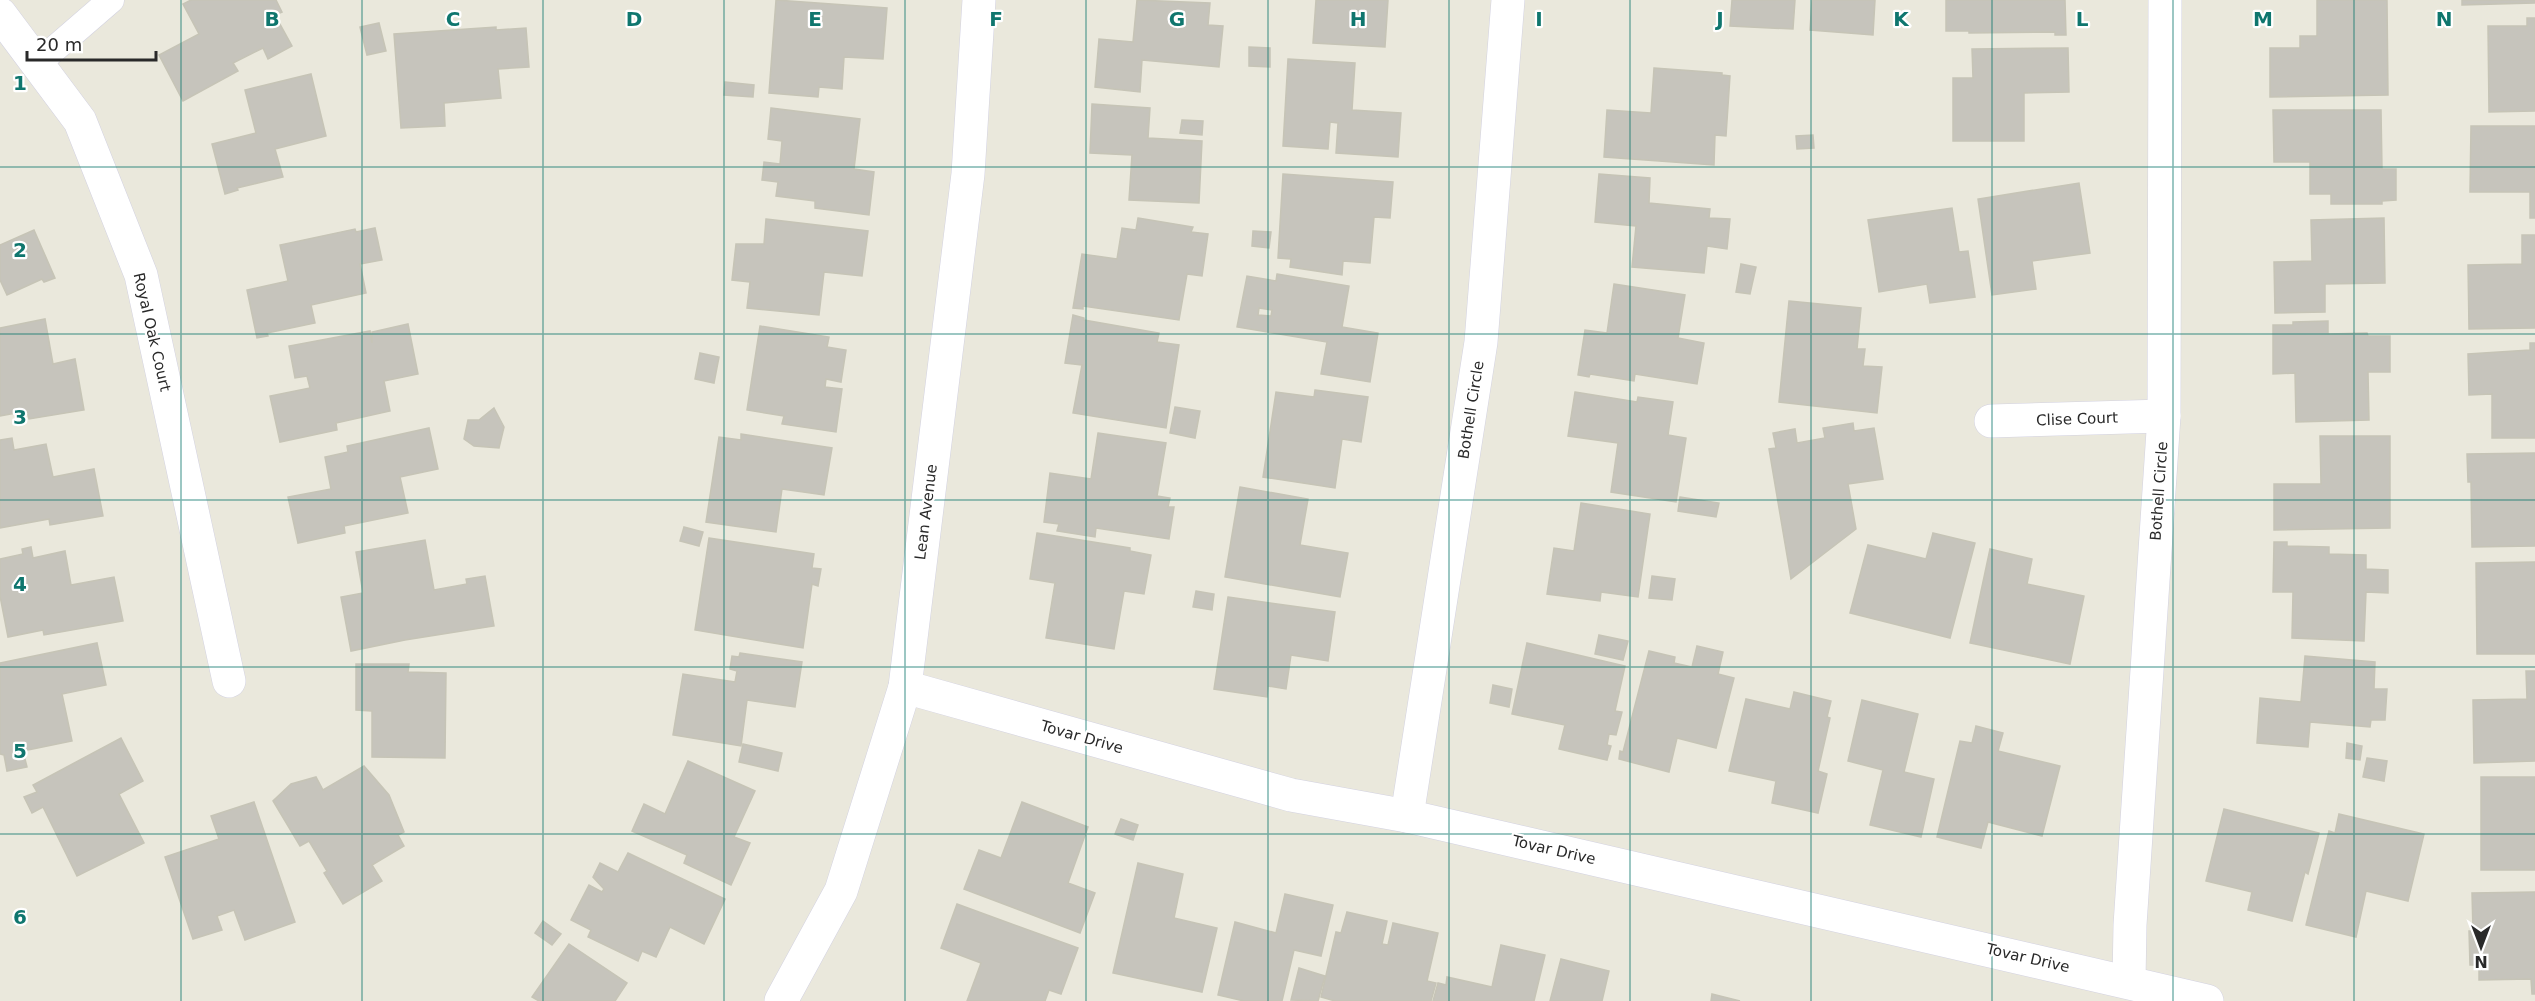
<svg xmlns="http://www.w3.org/2000/svg" width="2535" height="1001" font-family="'DejaVu Sans',sans-serif">
<style>
.building{fill:#c6c4bc;stroke:#c6c4b6;stroke-width:1.5;fill-rule:evenodd}
.lines{fill:none;stroke-linecap:round;stroke-linejoin:round}
.lane-casing{stroke:#d3d2e1;stroke-width:27}
.street-casing{stroke:#d3d2e1;stroke-width:34}
.secondary-casing{stroke:#d3d2e1;stroke-width:34}
.lane{stroke:#fff;stroke-width:26}
.street{stroke:#fff;stroke-width:33}
.secondary{stroke:#fff;stroke-width:33}
.grid{fill:none;stroke:#0f766e;stroke-width:1.5;stroke-opacity:0.55}
.labels{text-anchor:middle;stroke-width:4.5;stroke-linejoin:round;paint-order:stroke}
.street-label{font-size:15px;fill:#292929;stroke:#fff}
.grid-label{font-size:20px;text-anchor:middle;font-weight:bold;fill:#0f766e;stroke:#fff;stroke-width:4.5;stroke-linejoin:round;paint-order:stroke}
</style>
<rect width="100%" height="100%" fill="#eae8dc"/>
<g class="building">
<polygon points="191,0 276,0 282,12 275,15 292,46 268,59 263,48 233,63 238,71 183,101 159,55 199,34 183,4"/>
<polygon points="776,0 887,8 883,59 844,57 842,89 819,87 818,97 769,93"/>
<polygon points="1137,0 1210,3 1208,25 1223,26 1219,67 1142,60 1140,92 1095,87 1099,39 1133,42"/>
<polygon points="1316,0 1388,0 1385,47 1313,43"/>
<polygon points="1732,0 1795,0 1793,29 1730,26"/>
<polygon points="1812,0 1875,0 1873,35 1810,30"/>
<polygon points="1946,0 2065,0 2066,35 2055,35 2055,32 1969,33 1969,31 1946,31"/>
<polygon points="2317,0 2387,0 2388,95 2270,97 2270,48 2300,48 2300,36 2317,36"/>
<polygon points="2462,0 2535,0 2535,3 2462,5"/>
<polygon points="2527,18 2535,18 2535,111 2489,112 2488,26 2527,26"/>
<polygon points="379,23 386,51 367,55 360,27"/>
<polygon points="496,27 496,30 526,28 529,67 498,69 501,98 444,103 445,126 401,128 394,34"/>
<polygon points="1249,47 1270,48 1270,67 1249,66"/>
<polygon points="2068,48 2069,92 2024,93 2024,141 1953,141 1953,78 1973,78 1972,49"/>
<polygon points="1288,59 1355,63 1352,110 1401,113 1398,157 1336,153 1338,123 1330,122 1328,149 1283,146"/>
<polygon points="1654,68 1722,73 1722,75 1730,76 1726,136 1715,135 1714,165 1604,157 1607,110 1651,113"/>
<polygon points="311,74 326,136 275,149 283,177 237,188 238,190 225,194 212,144 256,133 245,90"/>
<polygon points="725,82 754,85 753,97 724,95"/>
<polygon points="1092,104 1150,108 1148,138 1202,141 1199,203 1129,200 1132,155 1090,153"/>
<polygon points="771,108 860,119 854,169 874,172 869,215 815,208 815,201 776,196 778,182 762,180 764,162 780,164 782,141 768,139"/>
<polygon points="2273,110 2381,110 2382,169 2396,169 2396,200 2382,201 2382,204 2331,204 2331,194 2310,194 2310,162 2274,162"/>
<polygon points="1182,120 1203,121 1202,135 1180,133"/>
<polygon points="2471,126 2535,126 2535,218 2530,218 2530,192 2470,192"/>
<polygon points="1813,135 1814,148 1797,149 1796,136"/>
<polygon points="1283,174 1393,182 1390,218 1374,217 1370,263 1343,261 1342,275 1290,267 1291,259 1278,258"/>
<polygon points="1599,174 1650,178 1649,203 1710,209 1709,218 1730,219 1727,249 1707,246 1704,273 1632,267 1636,226 1595,222"/>
<polygon points="2079,183 2090,253 2032,261 2036,289 1992,295 1978,199"/>
<polygon points="1952,208 1959,252 1968,251 1975,297 1930,303 1927,284 1879,292 1868,220"/>
<polygon points="1138,218 1193,227 1191,232 1208,234 1202,276 1187,274 1179,320 1083,306 1083,309 1073,308 1082,254 1117,259 1122,228 1136,230"/>
<polygon points="2384,218 2385,283 2325,284 2325,312 2275,313 2274,262 2312,261 2311,220"/>
<polygon points="766,219 868,231 862,276 824,272 819,315 747,308 750,282 732,280 736,244 764,244"/>
<polygon points="375,228 382,260 360,264 366,293 311,305 315,323 267,333 268,336 257,338 247,290 288,281 280,245 355,229 356,232"/>
<polygon points="34,230 55,278 44,282 42,279 7,295 0,280 0,245"/>
<polygon points="1253,231 1271,232 1269,248 1252,246"/>
<polygon points="2522,235 2535,235 2535,328 2469,329 2468,265 2522,264"/>
<polygon points="1741,264 1756,267 1750,294 1736,292"/>
<path d="M 1277,274 L 1349,286 L 1342,327 L 1378,333 L 1370,382 L 1321,374 L 1327,342 L 1237,327 L 1247,276 L 1276,281 ZM 1259,308 L 1272,310 L 1271,316 L 1258,315 Z"/>
<polygon points="1614,284 1685,295 1678,338 1704,343 1697,384 1635,374 1634,381 1590,374 1589,377 1578,375 1585,330 1607,333"/>
<polygon points="1789,301 1861,308 1857,349 1865,349 1863,366 1882,367 1877,413 1779,402"/>
<polygon points="1073,315 1084,318 1084,320 1159,333 1157,342 1179,345 1166,428 1073,413 1082,365 1065,363"/>
<polygon points="45,319 53,364 75,359 84,410 29,419 27,411 0,416 0,328"/>
<polygon points="2328,321 2328,334 2367,333 2368,336 2390,336 2390,372 2368,372 2369,420 2296,422 2295,373 2273,374 2273,325 2293,325 2293,322"/>
<polygon points="408,324 418,374 384,381 390,411 336,423 337,430 280,442 270,396 310,388 307,376 295,378 289,346 370,331 372,343 372,332"/>
<polygon points="760,326 829,337 827,347 846,350 841,382 826,379 825,387 842,389 836,432 782,424 784,416 747,410"/>
<polygon points="2530,343 2535,343 2535,438 2492,438 2492,394 2469,395 2468,354 2530,350"/>
<polygon points="700,353 719,357 714,383 695,379"/>
<polygon points="1315,390 1368,397 1361,442 1342,439 1335,488 1263,477 1276,392 1314,397"/>
<polygon points="1575,392 1637,402 1638,397 1673,402 1668,435 1686,438 1676,502 1611,492 1618,443 1568,436"/>
<polygon points="1175,407 1200,411 1195,438 1170,433"/>
<polygon points="494,408 504,427 499,448 474,446 464,439 468,420 479,420"/>
<polygon points="1853,423 1854,431 1874,428 1883,479 1848,484 1856,529 1791,579 1769,449 1776,448 1773,433 1795,429 1797,443 1825,438 1823,428"/>
<polygon points="429,428 438,469 400,477 408,513 344,526 345,533 298,543 288,497 331,489 325,457 348,452 347,446"/>
<polygon points="1098,433 1166,443 1157,496 1170,498 1168,507 1174,507 1169,539 1096,528 1095,537 1057,531 1059,524 1044,522 1050,473 1091,479"/>
<polygon points="741,434 832,448 824,495 782,489 776,532 706,522 719,437 741,440"/>
<polygon points="2320,436 2390,436 2390,528 2274,530 2274,484 2321,484"/>
<polygon points="12,438 14,450 46,444 53,477 94,469 103,516 50,525 49,519 0,528 0,440"/>
<polygon points="2535,453 2535,546 2472,547 2471,482 2468,482 2467,454"/>
<polygon points="1240,487 1308,499 1300,545 1348,553 1340,597 1225,577"/>
<polygon points="1680,497 1719,503 1716,517 1678,511"/>
<polygon points="1581,503 1650,514 1638,597 1601,592 1600,601 1547,594 1554,548 1574,551"/>
<polygon points="684,527 703,532 699,546 680,541"/>
<polygon points="1037,533 1130,548 1130,551 1151,555 1144,594 1124,591 1114,649 1046,638 1055,583 1030,579"/>
<polygon points="1933,533 1975,543 1950,638 1850,613 1868,545 1926,559"/>
<polygon points="709,538 814,554 812,568 821,569 818,586 812,584 803,648 695,630"/>
<polygon points="425,540 434,590 467,584 466,579 485,576 494,626 405,640 351,651 341,597 363,593 356,552"/>
<polygon points="2274,542 2287,542 2287,546 2329,547 2329,554 2366,555 2366,569 2388,570 2388,593 2366,592 2364,641 2292,638 2293,592 2273,592"/>
<polygon points="31,547 33,558 65,551 71,585 114,577 123,621 44,635 43,630 8,637 0,596 0,559 23,554 22,549"/>
<polygon points="1990,549 2032,559 2027,584 2084,596 2070,664 1970,643"/>
<polygon points="2535,562 2535,654 2477,654 2476,563"/>
<polygon points="1652,576 1675,579 1672,600 1649,598"/>
<polygon points="1196,591 1214,594 1212,610 1193,607"/>
<polygon points="1228,597 1335,612 1328,661 1291,655 1286,689 1268,686 1267,697 1214,689"/>
<polygon points="1599,635 1628,641 1623,660 1595,654"/>
<polygon points="97,643 106,685 62,694 72,741 23,751 27,767 7,771 4,755 0,754 0,663"/>
<polygon points="1527,643 1625,666 1615,711 1622,712 1616,735 1609,734 1607,745 1611,746 1607,760 1559,749 1565,725 1512,714"/>
<polygon points="1697,646 1723,652 1718,674 1734,678 1716,748 1677,738 1669,772 1619,759 1620,751 1623,752 1649,651 1675,657 1674,663 1692,667"/>
<polygon points="740,653 802,662 795,707 747,700 741,746 673,735 683,674 735,682 737,671 730,669 732,656 739,657"/>
<polygon points="2305,656 2375,662 2374,689 2387,689 2385,720 2371,720 2370,727 2310,722 2308,747 2257,743 2260,698 2301,702"/>
<polygon points="356,664 409,664 408,672 446,673 445,758 372,757 372,711 356,710"/>
<polygon points="2526,671 2535,671 2535,761 2474,763 2473,700 2527,699"/>
<polygon points="1493,685 1512,689 1509,707 1490,703"/>
<polygon points="1794,692 1831,701 1827,717 1830,718 1818,771 1827,774 1818,813 1772,803 1776,781 1729,771 1746,699 1790,709"/>
<polygon points="1862,700 1918,714 1904,772 1934,779 1921,837 1870,825 1883,770 1848,761"/>
<polygon points="1976,726 2003,733 1998,751 2060,766 2042,836 1988,822 1981,848 1937,837 1960,741 1972,743"/>
<polygon points="121,738 143,781 119,794 144,843 77,876 43,807 32,813 24,797 37,792 33,785"/>
<polygon points="2347,743 2362,746 2360,760 2346,758"/>
<polygon points="743,744 782,753 778,771 739,762"/>
<polygon points="2367,758 2387,761 2384,781 2363,777"/>
<polygon points="688,761 755,791 734,837 750,843 731,885 684,863 687,855 632,831 644,804 665,814"/>
<polygon points="364,766 389,795 404,832 398,835 404,846 372,865 382,881 343,904 324,873 327,871 309,841 300,846 273,801 291,784 316,777 323,790"/>
<rect x="2481" y="777" width="54" height="93"/>
<polygon points="254,802 295,922 245,940 234,910 217,916 222,930 193,939 165,857 219,839 211,816"/>
<polygon points="1022,802 1088,827 1068,883 1095,893 1080,933 964,889 979,850 1001,858"/>
<polygon points="2224,809 2319,833 2308,874 2305,872 2292,921 2248,910 2252,892 2206,881"/>
<polygon points="2339,814 2424,834 2408,901 2366,891 2356,937 2306,925 2329,831 2335,833"/>
<polygon points="1121,819 1138,825 1133,840 1115,834"/>
<polygon points="628,853 725,899 704,944 670,927 656,957 642,951 638,961 588,937 591,930 571,920 589,885 602,892 604,889 593,877 600,863 618,872"/>
<polygon points="1138,863 1183,874 1174,918 1217,928 1202,992 1113,973"/>
<polygon points="2535,892 2535,994 2532,994 2531,979 2479,980 2479,965 2470,965 2469,931 2473,931 2472,893"/>
<polygon points="1285,894 1333,905 1321,956 1294,950 1282,1001 1244,1001 1218,995 1235,922 1276,933"/>
<polygon points="957,904 1078,948 1061,994 1049,990 1045,1001 967,1001 981,963 941,948"/>
<polygon points="1347,912 1387,921 1382,944 1388,945 1393,923 1438,933 1427,981 1436,983 1431,1001 1335,1001 1321,997 1336,932 1341,933"/>
<polygon points="543,921 561,934 552,945 535,933"/>
<polygon points="569,944 627,983 615,1001 539,1001 532,997"/>
<polygon points="1501,945 1545,955 1534,1001 1433,1001 1438,983 1446,985 1447,977 1492,987"/>
<polygon points="1561,959 1609,971 1602,1001 1550,1001"/>
<polygon points="1299,968 1325,976 1318,1001 1291,1000"/>
<polygon points="1712,994 1740,1001 1711,1001"/>
</g>
<g class="lines">
<g class="lane-casing">
<polyline id="lane" points="37,64 111,0"/>
</g>
<g class="street-casing">
<g id="street">
<polyline points="0,14 80,121 141,275 229,681"/>
<polyline points="1991,421 2164,416"/>
<polyline points="905,687 1291,795 1407,816 2207,1001"/>
<polyline points="1407,816 1481,342 1508,0"/>
<polyline points="2129,981 2130,925 2164,416 2165,0"/>
</g>
</g>
<g class="secondary-casing">
<polyline id="secondary" points="781,1001 841,891 905,687 968,174 979,0"/>
</g>
<use href="#lane" class="lane"/>
<use href="#street" class="street"/>
<use href="#secondary" class="secondary"/>
</g>
<path class="grid" d="M 181,0 L 181,1001M 362,0 L 362,1001M 543,0 L 543,1001M 724,0 L 724,1001M 905,0 L 905,1001M 1086,0 L 1086,1001M 1268,0 L 1268,1001M 1449,0 L 1449,1001M 1630,0 L 1630,1001M 1811,0 L 1811,1001M 1992,0 L 1992,1001M 2173,0 L 2173,1001M 2354,0 L 2354,1001M 0,167 L 2535,167M 0,334 L 2535,334M 0,500 L 2535,500M 0,667 L 2535,667M 0,834 L 2535,834"/>
<g class="labels">
<g class="street-label">
<text transform="translate(152 332) rotate(77)" y="5">Royal Oak Court</text>
<text transform="translate(1471 410) rotate(-81)" y="5">Bothell Circle</text>
<text transform="translate(2077 419) rotate(-2)" y="5">Clise Court</text>
<text transform="translate(2159 491) rotate(-86)" y="5">Bothell Circle</text>
<text transform="translate(926 512) rotate(-83)" y="5">Lean Avenue</text>
<text transform="translate(1082 737) rotate(16)" y="5">Tovar Drive</text>
<text transform="translate(1554 850) rotate(13)" y="5">Tovar Drive</text>
<text transform="translate(2028 958) rotate(13)" y="5">Tovar Drive</text>
</g>
</g>
<g class="grid-label">
<text x="272" y="26">B</text>
<text x="453" y="26">C</text>
<text x="634" y="26">D</text>
<text x="815" y="26">E</text>
<text x="996" y="26">F</text>
<text x="1177" y="26">G</text>
<text x="1358" y="26">H</text>
<text x="1539" y="26">I</text>
<text x="1720" y="26">J</text>
<text x="1901" y="26">K</text>
<text x="2082" y="26">L</text>
<text x="2263" y="26">M</text>
<text x="2444" y="26">N</text>
<text x="20" y="90">1</text>
<text x="20" y="257">2</text>
<text x="20" y="424">3</text>
<text x="20" y="591">4</text>
<text x="20" y="758">5</text>
<text x="20" y="924">6</text>
</g>
<g transform="translate(2481 947) rotate(180)" stroke="#ffffff" stroke-width="4.5" paint-order="stroke">
<path d="M0-4.5L10 22L0 15L-10 22Z" fill="#292929"/>
<text y="-9" font-size="16" font-weight="bold" text-anchor="middle" fill="#292929">N</text>
</g>
<path d="M27 51v9h129v-9" fill="none" stroke="#292929" stroke-width="3"/>
<text x="36" y="51" font-size="18" fill="#292929" stroke="#ffffff" stroke-width="4.5" paint-order="stroke">20 m</text>
</svg>
